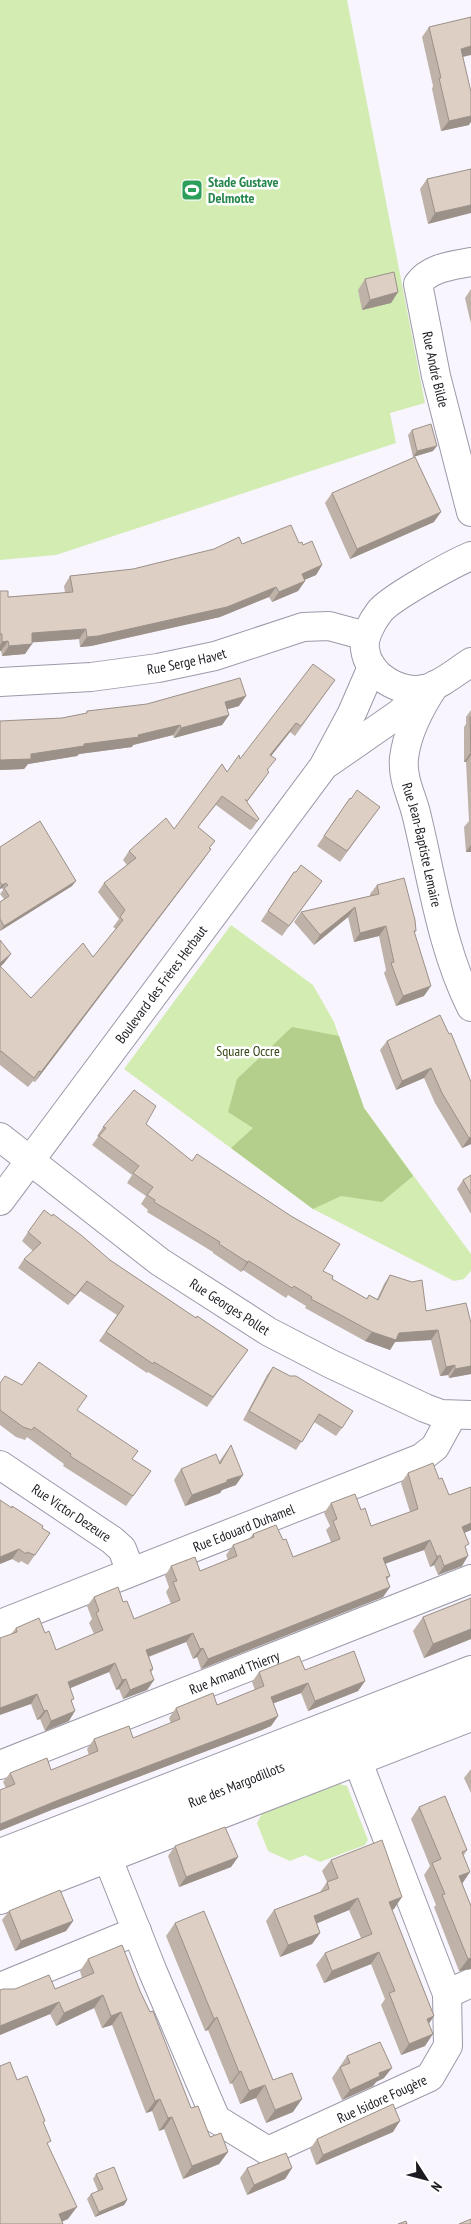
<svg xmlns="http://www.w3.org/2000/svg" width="471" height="2224" font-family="'PT Sans Narrow',sans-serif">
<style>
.green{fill:#d3ecb2}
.forest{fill:#b3cf8b}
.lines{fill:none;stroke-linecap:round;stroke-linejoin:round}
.minor-casing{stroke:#9c99a8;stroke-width:30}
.minor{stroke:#fff;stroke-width:28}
.wall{fill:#beb2a9}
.shaded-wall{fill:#9b9189}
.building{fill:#ddcfc4;stroke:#9b9189}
.labels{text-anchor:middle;stroke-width:5;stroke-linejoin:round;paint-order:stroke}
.leisure-label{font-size:14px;font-weight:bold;fill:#27864d;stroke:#fff;text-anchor:start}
.street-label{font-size:14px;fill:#1d1b21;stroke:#fff}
.park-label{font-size:14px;fill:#354716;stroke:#fff}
</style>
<rect width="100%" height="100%" fill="#f8f5ff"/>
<g class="green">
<polygon points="0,0 347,0 425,403 390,413 396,443 56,555 0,560"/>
<polygon points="231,925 313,985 334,1022 364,1108 471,1254 471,1271 464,1279 454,1281 313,1209 124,1069"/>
<polygon points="339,1784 347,1786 368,1840 365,1845 320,1862 305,1855 290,1861 268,1851 257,1823 262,1814"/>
</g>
<polygon class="forest" points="292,1027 339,1036 364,1108 413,1176 382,1202 341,1196 313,1209 231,1148 253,1128 228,1112 237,1079"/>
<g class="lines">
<g class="minor-casing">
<g id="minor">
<path id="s1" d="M 471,262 C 452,266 430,267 418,284 L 436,376 L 471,512"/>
<path d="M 471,556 C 452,564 392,597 380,611 C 373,620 363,637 365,649 C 368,676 400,694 425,689 C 441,685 457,671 471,662"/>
<path id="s2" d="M 0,682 L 91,677 L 158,668 L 215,656 L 303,627 L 329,626 L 366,636"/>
<path id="s3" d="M 435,685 C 421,706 407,732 404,758 C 402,778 411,794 416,813 C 432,878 441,947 471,1007"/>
<polyline points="328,763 400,713 424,689"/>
<path id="s4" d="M 0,1137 L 160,1262 L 269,1332 L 331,1364 L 425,1408 L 441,1414 L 471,1415"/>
<path id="s5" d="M 0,1201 L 323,767 L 352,713 L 372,667"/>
<path id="s6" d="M 0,1465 L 112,1540 L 122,1549 L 131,1572"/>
<path id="s7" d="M 0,1624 L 421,1458 L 435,1447 L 452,1416"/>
<path id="s8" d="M 0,1765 L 471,1579"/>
<polyline points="0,1853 471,1670"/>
<path id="s9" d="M 108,1859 L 153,1972 L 216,2119 L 268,2151 L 430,2077 L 448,2046 L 447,1994 L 358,1762"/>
<path id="s10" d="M 0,1878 L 471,1692"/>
<polyline points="0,1900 471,1717"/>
<polyline points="0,1987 137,1931"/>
<polyline points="447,1994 471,1983"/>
</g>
</g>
<use href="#minor" class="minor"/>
</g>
<g class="wall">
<polygon points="429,27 463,57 469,125 441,131 432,89 433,86 422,37"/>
<polygon points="471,170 428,224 420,189 427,179"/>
<polygon points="365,279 398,292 391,303 362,310 358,290"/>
<polygon points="471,289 471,324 465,298"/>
<polygon points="412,430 433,451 413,457 408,435"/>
<polygon points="332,493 434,522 350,559 325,503"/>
<polygon points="299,543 303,545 322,565 316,575 304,580 305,581 298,591 272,602 269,597 220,617 91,646 80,647 79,639 32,642 25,654 2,656 1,651 0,651 0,591 8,597 65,593 64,586 70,576 133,569 242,544"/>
<polygon points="335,680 295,736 290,732 271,756 268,771 263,781 247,802 259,819 252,829 250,830 216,805 198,827 215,841 209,848 211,849 35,1082 33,1081 28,1087 0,1065 0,940 11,954 4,963 0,967 31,998 93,957 116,929 113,927 119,919 98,892 104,883 127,865 123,860 129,851 174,829 227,772 240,759"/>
<polygon points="239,706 227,709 229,715 222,725 174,738 173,735 133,745 132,747 79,754 77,756 28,764 24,769 0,770 62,718 85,714 87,711"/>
<polygon points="471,710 471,852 466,852 464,827 469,821 466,762 464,762 464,727 466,724 466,717"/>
<polygon points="350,798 351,799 380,807 340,862 317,846"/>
<polygon points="0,847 72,886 0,931 0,902 4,899 0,894 3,890 2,888 0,889"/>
<polygon points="294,872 322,881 282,936 261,921"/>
<polygon points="377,885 416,931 414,933 424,996 396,1006 384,973 386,970 379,936 354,942 348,917 314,945 294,922 301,912 370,896 370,894"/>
<polygon points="440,1015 471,1144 462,1148 435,1103 424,1078 396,1090 380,1050 387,1041"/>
<polygon points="146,1124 323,1271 332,1279 367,1299 369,1295 377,1299 384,1284 390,1275 426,1311 471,1323 471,1374 449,1378 448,1375 440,1376 431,1340 395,1342 390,1350 365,1341 305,1308 306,1306 288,1295 286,1298 243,1270 241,1272 213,1253 213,1252 147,1212 148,1210 141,1204 146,1196 127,1183 132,1175 92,1145 98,1137 97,1136 103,1127"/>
<polygon points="471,1175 471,1214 457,1189 463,1180"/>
<polygon points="28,1232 110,1260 196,1318 197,1316 248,1350 207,1407 148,1372 147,1373 99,1341 117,1315 80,1291 68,1305 18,1268 24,1259 33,1251 22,1241"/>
<polygon points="273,1367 342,1428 336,1436 314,1422 296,1450 243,1420 267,1375"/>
<polygon points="0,1383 22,1385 77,1410 132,1459 151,1471 126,1506 63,1466 64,1464 27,1437 25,1440 16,1437 0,1425"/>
<polygon points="231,1445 236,1485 222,1490 220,1493 185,1506 174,1480 181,1469 219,1462"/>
<polygon points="408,1473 439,1479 449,1495 471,1487 471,1530 464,1533 466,1549 462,1566 438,1575 434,1565 430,1567 424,1550 399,1558 385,1564 390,1576 387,1580 390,1587 383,1597 201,1669 197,1657 193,1659 186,1642 149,1657 153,1669 151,1673 154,1680 147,1690 123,1699 119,1689 116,1690 109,1672 70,1688 72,1703 69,1721 45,1731 40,1719 37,1720 31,1704 11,1634 16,1628 45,1633 56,1650 94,1634 89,1623 92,1619 87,1606 94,1597 123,1602 134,1619 171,1604 166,1592 169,1587 165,1576 171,1566 200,1571 228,1560 226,1555 233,1545 249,1539 253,1534 283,1540 293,1557 331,1542 326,1530 330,1526 324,1513 331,1503 361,1510 371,1526 410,1512 401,1483"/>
<polygon points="42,1528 50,1533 28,1565 21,1561 19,1563 12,1559 0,1564"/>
<polygon points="471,1598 471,1639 424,1658 413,1631 423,1617"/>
<polygon points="305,1670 365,1681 358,1691 308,1711 301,1693 273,1703 278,1716 271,1726 262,1730 54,1809 6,1788 3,1782 10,1773 51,1770 89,1755 87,1749 94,1739 133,1738 171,1723 169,1718 176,1708 217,1705 255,1690 252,1682 259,1672"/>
<polygon points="471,1769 471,1793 464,1778"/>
<polygon points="419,1807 467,1850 464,1855 462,1884 471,1906 471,1969 459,1971 434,1907 436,1905 424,1875 430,1866 411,1819"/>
<polygon points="175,1846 238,1857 231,1867 179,1887 168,1856"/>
<polygon points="331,1860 394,1909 392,1910 434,2016 429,2023 425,2046 401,2055 381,2005 385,1999 371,1964 324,1983 316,1965 325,1953 361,1938 349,1910 317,1923 320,1933 312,1944 280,1957 266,1921 274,1910 320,1892 327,1882 322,1871"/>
<polygon points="9,1911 73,1921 66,1931 15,1951 2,1920"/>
<polygon points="175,1923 273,2080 293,2112 266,2123 256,2098 240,2104 232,2083 230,2084 208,2030 205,2031 166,1936"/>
<polygon points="88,1959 140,1991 191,2108 210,2137 228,2152 219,2164 183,2179 164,2129 159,2131 152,2111 146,2113 112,2025 102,2028 94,2008 56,2026 50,2014 0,2035 0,1990 55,1989 82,1978 80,1971"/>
<polygon points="347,2056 384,2078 376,2082 373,2086 342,2100 332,2078"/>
<polygon points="393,2132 316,2165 310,2149 317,2139"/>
<polygon points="247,2168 292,2168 285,2179 247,2195 240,2178"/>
<polygon points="96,2174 127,2200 124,2205 95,2217 87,2199 91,2194 98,2191 93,2179"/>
</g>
<g class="shaded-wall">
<polygon points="471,46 471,55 454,59 461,49"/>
<polygon points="471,116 471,122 469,125 441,131 449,121"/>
<polygon points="471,205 471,213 428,224 435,213"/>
<polygon points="398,292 391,303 362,310 370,300"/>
<polygon points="437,446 433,451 413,457 417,451"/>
<polygon points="441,512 434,522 350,559 357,549"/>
<polygon points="322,565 316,575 295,584 302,574"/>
<polygon points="305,581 298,591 272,602 279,592"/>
<polygon points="276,587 269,597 220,617 91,646 80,647 87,637"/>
<polygon points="86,629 79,639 25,643 32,633"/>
<polygon points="8,641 1,651 0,651 0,645 2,642"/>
<polygon points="32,644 25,654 2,656 9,646"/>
<polygon points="246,696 239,706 218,712 225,702"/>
<polygon points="229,715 222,725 174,738 181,728"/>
<polygon points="296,723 290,732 264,765 270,755"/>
<polygon points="180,725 173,735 133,745 132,747 79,754 77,756 28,764 24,769 0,770 0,760 84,744 138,735"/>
<polygon points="471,752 471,755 466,762 464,762"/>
<polygon points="471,845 471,852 466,852"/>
<polygon points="211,849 204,859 35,1082 41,1072"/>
<polygon points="76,881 72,886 0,931 4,926"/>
<polygon points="6,883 2,888 0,889 0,887 2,885"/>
<polygon points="355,907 348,917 314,945 320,935"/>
<polygon points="386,926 379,936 354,942 360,933"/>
<polygon points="11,954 4,963 0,967 0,963"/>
<polygon points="431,986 424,996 396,1006 403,996"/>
<polygon points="431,1068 424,1078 396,1090 402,1081"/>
<polygon points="471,1137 471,1144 462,1148 469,1138"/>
<polygon points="249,1261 243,1270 241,1272 247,1262"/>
<polygon points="87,1281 80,1291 68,1305 75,1296"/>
<polygon points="438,1330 431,1340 395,1342 390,1350 365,1341 372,1332 399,1333"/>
<polygon points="455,1365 448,1375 440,1376 446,1367"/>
<polygon points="471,1366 471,1374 449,1378 455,1369"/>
<polygon points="243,1475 236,1485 222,1490 220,1493 185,1506 192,1495 227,1480"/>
<polygon points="471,1523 471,1530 455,1537 462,1527"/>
<polygon points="430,1540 424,1550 376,1567 383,1558"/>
<polygon points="19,1549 12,1559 0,1564 0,1557"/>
<polygon points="440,1555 434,1565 430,1567 437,1557"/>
<polygon points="468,1556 462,1566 438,1575 444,1566"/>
<polygon points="390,1587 383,1597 201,1669 208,1659"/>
<polygon points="471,1629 471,1639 424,1658 433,1644"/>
<polygon points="193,1633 186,1642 139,1660 146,1650"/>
<polygon points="203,1648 197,1657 193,1659 200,1649"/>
<polygon points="115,1663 109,1672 61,1692 68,1682"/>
<polygon points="126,1679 119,1689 116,1690 122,1680"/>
<polygon points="154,1680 147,1690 123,1699 130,1690"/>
<polygon points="365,1681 358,1691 308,1711 315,1701"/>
<polygon points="308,1683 301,1693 264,1707 271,1697"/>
<polygon points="37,1694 31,1704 0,1715 0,1708"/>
<polygon points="47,1710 40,1719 37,1720 44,1711"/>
<polygon points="75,1711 69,1721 45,1731 51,1721"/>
<polygon points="278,1716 271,1726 262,1730 54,1809 0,1831 0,1824 61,1799"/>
<polygon points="238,1857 231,1867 179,1887 186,1877"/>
<polygon points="470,1872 462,1884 459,1876"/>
<polygon points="402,1897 394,1909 380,1914 389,1902"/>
<polygon points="358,1898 349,1910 306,1928 314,1916"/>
<polygon points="73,1921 66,1931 15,1951 21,1941"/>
<polygon points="320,1933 312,1944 280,1957 288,1945"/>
<polygon points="379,1952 371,1964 324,1983 332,1971"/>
<polygon points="471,1958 471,1969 459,1971 468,1959"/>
<polygon points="103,1995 94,2008 56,2026 64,2013"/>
<polygon points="59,2002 50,2014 0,2035 0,2026"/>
<polygon points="121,2012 112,2025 102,2028 111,2016"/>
<polygon points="434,2016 426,2028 427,2019"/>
<polygon points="217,2017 208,2030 205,2031 214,2019"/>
<polygon points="433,2034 425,2046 401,2055 409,2044"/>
<polygon points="392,2068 384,2078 376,2082 373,2086 342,2100 350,2090 379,2073"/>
<polygon points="241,2071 232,2083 230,2084 239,2072"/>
<polygon points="265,2085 256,2098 240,2104 249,2091"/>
<polygon points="160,2099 152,2111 146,2113 155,2101"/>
<polygon points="302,2099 293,2112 266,2123 275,2110"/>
<polygon points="172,2117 164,2129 159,2131 168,2118"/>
<polygon points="400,2121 393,2132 316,2165 323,2155"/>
<polygon points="228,2152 219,2164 183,2179 192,2166"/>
<polygon points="292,2168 285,2179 247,2195 254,2185"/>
<polygon points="127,2200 124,2205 95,2217 99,2212"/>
<polygon points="77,2207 68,2219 57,2224 59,2214"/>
</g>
<g class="building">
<polygon points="471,17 471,46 461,49 471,92 471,116 449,121 439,78 441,78 429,27"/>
<polygon points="471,169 471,205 435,213 427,179"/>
<polygon points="394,272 398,292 370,300 365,279"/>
<polygon points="431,424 437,446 417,451 412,430"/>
<polygon points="415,457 441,512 357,549 332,493"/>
<polygon points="291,525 299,543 302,542 303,545 312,541 322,565 302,574 305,581 279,592 276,587 227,607 98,636 87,637 86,629 32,633 32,644 9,646 8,641 2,642 2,634 0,634 0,591 8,591 8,597 73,592 70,576 133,569 214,549 239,537 242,544"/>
<polygon points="313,664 335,680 301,726 296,723 270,755 276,759 267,770 269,772 247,801 245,799 259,819 257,821 222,796 198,827 215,841 209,848 211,849 41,1072 39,1071 34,1078 1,1051 0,1052 0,966 31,998 83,943 93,957 123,920 120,917 125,910 104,883 136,858 129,851 166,818 174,829 222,764 227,772 239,755 240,759"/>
<polygon points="240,678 246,696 225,702 229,715 181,728 180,725 138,735 139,737 84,744 84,746 31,754 31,759 0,760 0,721 62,718 87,713 87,711 147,704"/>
<polygon points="470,717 471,717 471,752"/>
<polygon points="357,790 380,807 347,851 324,836 350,798 351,799"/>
<polygon points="40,821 76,881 4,926 0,919 0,902 9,896 4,888 8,885 6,883 2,885 0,882 0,847"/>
<polygon points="301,865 322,881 289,926 268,911 294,872 296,872"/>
<polygon points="404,878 415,920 416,931 414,931 431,986 403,996 391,963 394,962 386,926 360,933 355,907 320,935 301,912 379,894 377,885"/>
<polygon points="0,940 11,954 0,963"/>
<polygon points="440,1015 449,1034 451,1033 471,1082 471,1137 469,1138 442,1093 431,1068 402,1081 387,1041"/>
<polygon points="134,1090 156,1106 146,1124 192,1161 197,1154 291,1216 340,1244 323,1271 333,1276 332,1279 367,1299 369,1295 378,1300 390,1275 412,1282 422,1280 426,1311 466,1303 471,1323 471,1366 455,1369 455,1365 446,1367 438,1330 399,1333 396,1340 372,1332 311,1299 312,1297 294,1286 292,1288 249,1261 247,1262 219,1244 220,1242 154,1202 155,1200 147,1195 153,1187 133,1173 139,1166 99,1136 106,1128 103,1127"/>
<polygon points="471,1175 471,1194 463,1180"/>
<polygon points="44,1210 52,1216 53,1214 81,1235 110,1260 196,1318 197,1316 248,1350 213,1397 154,1362 153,1364 106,1332 124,1306 87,1281 75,1296 24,1259 41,1243 28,1232"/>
<polygon points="39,1362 87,1396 77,1410 138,1451 132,1459 151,1471 133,1496 70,1456 71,1454 34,1427 32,1430 23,1427 0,1410 0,1383 5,1376 22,1385"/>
<polygon points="273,1367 290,1376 296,1376 353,1411 342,1428 319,1414 302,1442 249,1411"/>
<polygon points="231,1445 243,1475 227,1480 227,1482 192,1495 181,1469 216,1454 220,1464"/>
<polygon points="433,1463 439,1479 442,1478 449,1495 471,1487 471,1523 462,1527 469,1544 465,1546 468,1556 444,1566 440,1555 437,1557 430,1540 383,1558 390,1576 386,1577 390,1587 208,1659 203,1648 200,1649 193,1633 146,1650 153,1669 150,1670 154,1680 130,1690 126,1679 122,1680 115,1663 68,1682 74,1699 71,1700 75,1711 51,1721 47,1710 44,1711 37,1694 0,1708 0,1638 17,1632 16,1628 39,1618 45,1633 49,1631 56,1650 103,1630 96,1613 99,1611 94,1597 118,1587 123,1602 127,1601 134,1619 180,1600 173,1582 177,1581 171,1566 195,1557 200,1571 237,1556 233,1545 254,1537 253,1534 276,1525 283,1540 286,1539 293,1557 340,1539 333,1521 337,1519 331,1503 355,1494 361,1510 365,1508 371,1526 418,1509 408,1473"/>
<polygon points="0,1500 12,1508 12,1506 43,1526 42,1528 50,1533 35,1555 27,1552 26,1554 19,1549 0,1557"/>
<polygon points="471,1598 471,1629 433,1644 423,1617"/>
<polygon points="354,1651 365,1681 315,1701 308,1683 289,1690 271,1697 278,1716 269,1720 61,1799 0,1824 0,1790 15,1784 10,1773 47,1758 51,1770 98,1751 94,1739 129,1726 133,1738 180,1719 176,1708 213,1693 217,1705 264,1686 259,1672 299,1656 305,1670"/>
<polygon points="445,1796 467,1850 462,1852 470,1872 459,1876 471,1906 471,1958 468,1959 442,1895 445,1894 432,1863 441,1859 419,1807"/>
<polygon points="225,1827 238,1857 186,1877 175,1846"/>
<polygon points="382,1840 402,1897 389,1902 434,2016 427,2019 433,2034 409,2044 389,1993 395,1991 379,1952 332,1971 325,1953 372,1934 358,1898 314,1916 320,1933 288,1945 274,1910 329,1889 327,1882 338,1878 331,1860"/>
<polygon points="60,1890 73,1921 21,1941 9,1911"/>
<polygon points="204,1911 273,2080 292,2073 302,2099 275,2110 265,2085 249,2091 241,2071 239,2072 217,2017 214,2019 175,1923"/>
<polygon points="122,1945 140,1991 150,2012 153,2011 191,2108 198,2106 210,2137 221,2133 228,2152 192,2166 172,2117 168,2118 160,2099 155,2101 121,2012 111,2016 103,1995 64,2013 59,2002 0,2026 0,1990 3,1989 15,1989 49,1975 55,1989 94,1973 88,1959"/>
<polygon points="380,2042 392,2068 379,2073 380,2076 350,2090 340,2067 350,2063 347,2056"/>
<polygon points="10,2062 17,2080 27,2076 45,2121 43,2122 51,2141 47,2143 77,2207 59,2214 63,2224 0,2224 0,2066"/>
<polygon points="393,2104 400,2121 323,2155 317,2139"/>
<polygon points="286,2153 292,2168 254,2185 247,2168"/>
<polygon points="114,2167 127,2200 99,2212 91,2194 103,2189 96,2174"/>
<polygon points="471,2219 471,2224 459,2224"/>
<polygon points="406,2221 407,2224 398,2224"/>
</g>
<defs>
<g id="stadium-square" transform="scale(1.125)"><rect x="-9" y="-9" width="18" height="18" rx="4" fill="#2e9e5b" stroke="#fff"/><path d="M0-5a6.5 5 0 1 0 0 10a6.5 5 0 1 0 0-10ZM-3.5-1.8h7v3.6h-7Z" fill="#fff"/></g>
</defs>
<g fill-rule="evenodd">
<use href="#stadium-square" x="192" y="190"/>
</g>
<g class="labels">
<g class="leisure-label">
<text x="208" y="187">Stade Gustave<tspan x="208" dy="16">Delmotte</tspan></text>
</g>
<g class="street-label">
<text dy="5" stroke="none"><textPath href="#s1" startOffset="146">Rue André Bilde</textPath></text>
<text dy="5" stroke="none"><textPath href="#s2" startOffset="188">Rue Serge Havet</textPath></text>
<text dy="5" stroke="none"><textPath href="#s3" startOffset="169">Rue Jean-Baptiste Lemaire</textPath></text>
<text dy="5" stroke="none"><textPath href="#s5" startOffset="270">Boulevard des Frères Herbaut</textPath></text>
<text dy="5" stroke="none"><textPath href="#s4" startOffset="286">Rue Georges Pollet</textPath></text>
<text dy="5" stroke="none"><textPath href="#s6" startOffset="86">Rue Victor Dezeure</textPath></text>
<text dy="5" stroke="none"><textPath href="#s7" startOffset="262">Rue Edouard Duhamel</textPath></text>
<text dy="5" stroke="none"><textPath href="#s8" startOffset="252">Rue Armand Thierry</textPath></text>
<text dy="5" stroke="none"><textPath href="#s10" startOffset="254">Rue des Margodillots</textPath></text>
<text dy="5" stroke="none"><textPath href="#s9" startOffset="468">Rue Isidore Fougère</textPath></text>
</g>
<g class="park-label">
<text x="248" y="1056">Square Occre</text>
</g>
</g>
<g transform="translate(426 2179) rotate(126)" stroke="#ffffff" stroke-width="4" paint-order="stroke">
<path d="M0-4L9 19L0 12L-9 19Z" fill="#1d1b21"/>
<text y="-8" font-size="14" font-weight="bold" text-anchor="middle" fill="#1d1b21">N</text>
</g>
</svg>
